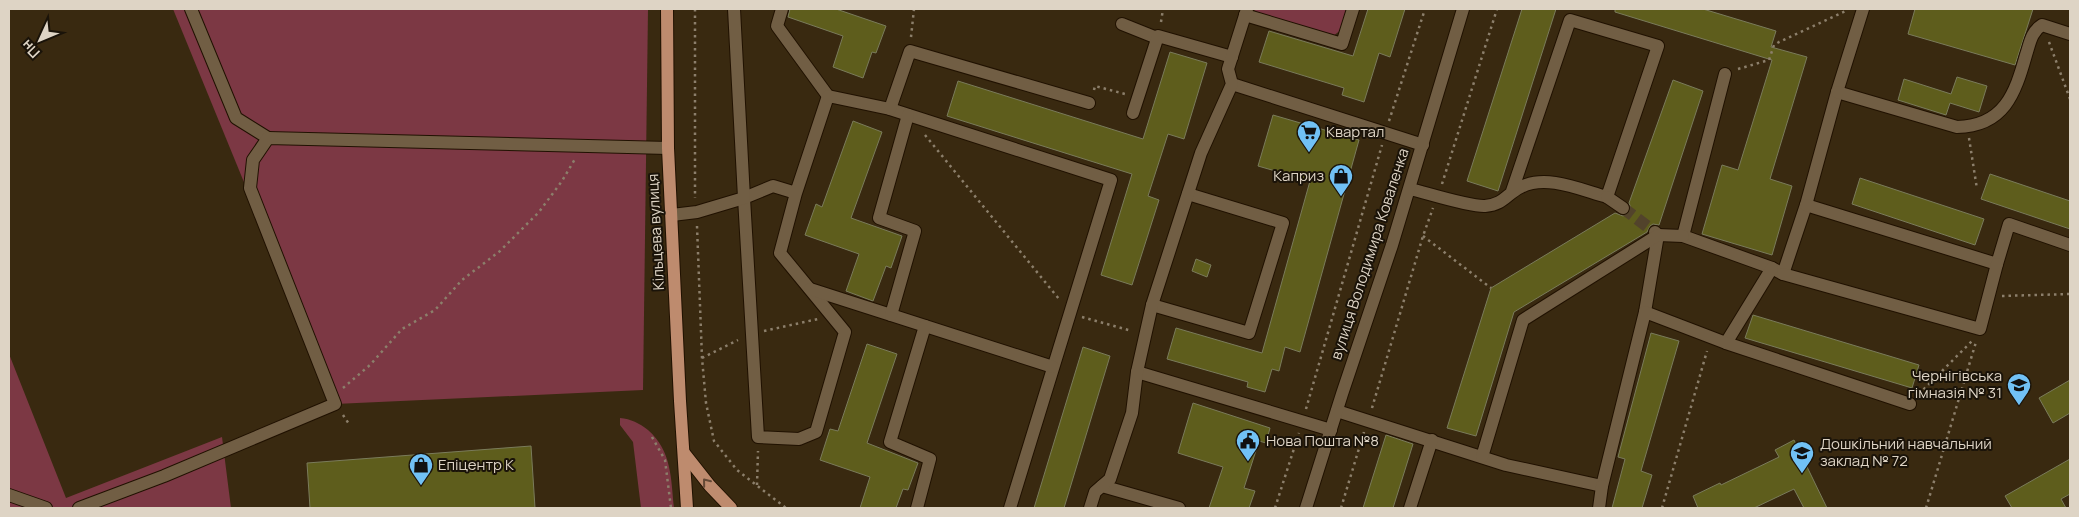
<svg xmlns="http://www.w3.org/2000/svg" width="2079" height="517" font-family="Manrope,sans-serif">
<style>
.green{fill:#7c3844}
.building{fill:#5e5d1c;stroke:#7a7b5b}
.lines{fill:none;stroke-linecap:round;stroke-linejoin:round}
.minor-tunnel{stroke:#52432b;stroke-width:12;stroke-dasharray:12 6;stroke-linecap:butt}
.minor-casing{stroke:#201100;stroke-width:14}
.major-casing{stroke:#201100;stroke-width:14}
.path{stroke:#8c7f6b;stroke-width:2.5;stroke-dasharray:2.5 4;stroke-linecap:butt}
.minor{stroke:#715e44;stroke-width:12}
.major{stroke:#be8b6e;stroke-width:12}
.oneway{stroke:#644936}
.labels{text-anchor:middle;stroke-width:4;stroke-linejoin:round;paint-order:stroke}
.poi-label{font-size:15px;fill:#ded4c5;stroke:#1a1309;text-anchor:start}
.street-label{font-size:15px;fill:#ded4c5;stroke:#1a1309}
</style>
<rect width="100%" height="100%" fill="#392910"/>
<g class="green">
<polygon points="173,9 648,9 643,390 335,404"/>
<polygon points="1254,9 1347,9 1341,30 1333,36 1255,12"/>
<polygon points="9,354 66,498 222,437 231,508 9,508"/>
<path d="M 620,418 C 631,419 639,423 648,430 C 672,451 671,479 674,508 L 641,508 L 633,442 L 620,425 Z"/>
</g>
<g class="building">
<polygon points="790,9 836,9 886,26 876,53 872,52 863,78 833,67 843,36 788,17"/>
<polygon points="1368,9 1405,9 1390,57 1379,53 1364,102 1342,95 1344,88 1259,62 1269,31 1353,56"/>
<polygon points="1522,9 1556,9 1498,191 1467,181"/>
<polygon points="1615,9 1703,9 1776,31 1771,47 1807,57 1770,179 1792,186 1772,255 1702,234 1722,165 1738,170 1772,60 1615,12"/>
<polygon points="1915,9 2033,9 2015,65 1908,34"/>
<polygon points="1170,52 1207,63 1184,139 1168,134 1148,196 1159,200 1132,285 1101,275 1132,174 947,116 958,81 1143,139"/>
<polygon points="1957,77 1987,86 1979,112 1950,103 1946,115 1898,100 1904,79 1951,94"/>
<polygon points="1673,80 1703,91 1659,225 1653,224 1650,226 1647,232 1514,312 1476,436 1447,428 1491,288 1615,213 1623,216 1629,213 1631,208 1629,203"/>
<polygon points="1273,115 1359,140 1300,352 1285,347 1279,371 1272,369 1265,392 1247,387 1248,382 1167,359 1176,328 1262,353 1310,181 1258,166"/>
<polygon points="853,121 882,132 851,218 902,236 891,268 886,266 873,301 846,291 859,254 805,235 816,204 822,207"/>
<polygon points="1990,174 2070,201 2070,229 1981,199"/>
<polygon points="1860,178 1984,219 1975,245 1852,204"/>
<polygon points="1196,259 1211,265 1207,277 1192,271"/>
<polygon points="1753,315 1919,365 1912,388 1745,338"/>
<polygon points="1651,333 1679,341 1641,471 1652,475 1642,508 1612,508 1625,459 1618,457"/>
<polygon points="867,344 897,354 867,443 918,463 908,490 903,489 896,508 860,508 870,477 820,460 830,429 838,431"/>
<polygon points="1083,347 1110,356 1064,508 1034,508"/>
<polygon points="2070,380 2070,413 2053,423 2039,398"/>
<polygon points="1193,403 1270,428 1266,443 1259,441 1244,488 1255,491 1249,508 1209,508 1223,467 1178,453"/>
<polygon points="1386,435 1413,444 1404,473 1393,508 1363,508"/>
<polygon points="1794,440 1827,508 1804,508 1794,489 1754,508 1698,508 1693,496 1720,483 1721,485 1779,457 1775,450"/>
<polygon points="531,446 535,508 310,508 307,463"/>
<polygon points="2070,459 2070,494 2061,499 2066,508 2012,508 2005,496"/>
</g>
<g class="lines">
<polyline class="minor-tunnel" points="1623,208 1652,230"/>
<g class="minor-casing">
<g id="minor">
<polyline points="191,9 236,118 268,138"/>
<polyline points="782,9 777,26 828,96"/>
<polyline points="1245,15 1342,44 1353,9"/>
<polyline points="1122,24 1157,38"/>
<polyline points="1725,74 1683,236 1772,268 1783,274 1806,205 1837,92 1863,9"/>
<polyline points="1232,84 1423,145"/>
<path d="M 1837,92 L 1957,127 C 2004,126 2015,94 2026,55 C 2030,43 2031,32 2042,25 L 2070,34"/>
<polyline points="890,109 1111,180 1010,508"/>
<polyline points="1133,113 1158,36 1232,57"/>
<path d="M 1410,189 C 1427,193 1470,207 1485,206 C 1505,204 1506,194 1521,187 C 1547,174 1581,190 1607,197 L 1658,46 L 1570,20 L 1512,191"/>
<polyline points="796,193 780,253 845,332 816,432 799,439 758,437 744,198 773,186 796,193 828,96 890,109 910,51 1089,103"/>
<polyline points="1607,197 1623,208"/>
<polyline points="1806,205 1997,264 2009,224 2070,245"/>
<polyline points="672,215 697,212 744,198 734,9"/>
<polyline points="1783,274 1980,329 1997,264"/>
<polyline points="810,289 1053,367"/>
<polyline points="1152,305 1249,333 1283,223 1188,194"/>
<polyline points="1645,312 1658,235 1655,232"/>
<polyline points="891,315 915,231 879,218 908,115"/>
<polyline points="1726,343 1772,268"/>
<polyline points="1137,372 1331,430"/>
<polyline points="1337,411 1506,465 1602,486 1645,312 1726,343 1910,404"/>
<polyline points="1482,457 1523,320 1658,235 1683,236"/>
<polyline points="1102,486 1179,508"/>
<polyline points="9,495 46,508"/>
<polyline points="79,508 164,476 335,404 250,188 253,160 268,138 668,148"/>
<polyline points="917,508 930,459 890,442 925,326"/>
<polyline points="1090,508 1095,492 1110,479 1132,413 1137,372 1152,305 1201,153 1232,84 1228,69 1247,9"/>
<polyline points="1306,508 1342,394 1392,245 1463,9"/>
<polyline points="1410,508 1432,440"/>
<polyline points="1599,508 1602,486"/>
</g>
</g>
<g class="major-casing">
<g id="major">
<polyline points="667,9 668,148 680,401 687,508"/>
<polyline points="684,453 710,486 731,508"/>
</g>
</g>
<g class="path">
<polyline points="695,9 695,198"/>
<polyline points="1161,22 1163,9"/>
<polyline points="911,37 914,9"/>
<polyline points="2049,42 2070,99"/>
<polyline points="1738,69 1769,60 1774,45 1779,42 1848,10"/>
<polyline points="1094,90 1095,86 1125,94"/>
<polyline points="1389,121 1425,9"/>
<polyline points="925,135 1059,299"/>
<polyline points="1969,138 1977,189"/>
<polyline points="1442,184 1497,9"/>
<polyline points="697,226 702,358 706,403 714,441 737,470 786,508"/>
<polyline points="1423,236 1491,288"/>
<polyline points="2002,296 2070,294"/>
<polyline points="1082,317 1132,331"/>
<polyline points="764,331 818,319"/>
<polyline points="702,358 738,340"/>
<polyline points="343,388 370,365 402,329 435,310 462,280 500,251 539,212 562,181 575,159"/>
<polyline points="1919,394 1972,341"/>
<polyline points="1372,408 1423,236 1433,208"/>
<polyline points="1306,409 1382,145"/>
<polyline points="343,415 349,424"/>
<polyline points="652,437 665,460 671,508"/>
<polyline points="757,485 758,451"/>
<polyline points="1275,508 1299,433"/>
<polyline points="1341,508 1364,432"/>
<polyline points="1662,508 1707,351"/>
<polyline points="1926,508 1976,342"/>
</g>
<use href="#minor" class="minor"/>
<use href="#major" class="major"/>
</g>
<defs><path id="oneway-chevron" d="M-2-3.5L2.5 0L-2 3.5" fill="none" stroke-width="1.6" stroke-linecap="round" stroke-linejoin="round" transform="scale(1.25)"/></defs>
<use class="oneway" href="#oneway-chevron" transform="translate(706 482) rotate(-129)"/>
<defs>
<g id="supermarket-pin" transform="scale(1.25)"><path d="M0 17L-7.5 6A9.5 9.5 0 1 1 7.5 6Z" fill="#71c1f5" stroke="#1a1309"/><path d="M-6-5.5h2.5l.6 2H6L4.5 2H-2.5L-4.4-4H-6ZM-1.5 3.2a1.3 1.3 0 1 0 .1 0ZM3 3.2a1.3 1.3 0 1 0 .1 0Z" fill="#111"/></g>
<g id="shop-pin" transform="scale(1.25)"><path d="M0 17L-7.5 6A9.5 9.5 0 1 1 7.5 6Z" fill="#71c1f5" stroke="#1a1309"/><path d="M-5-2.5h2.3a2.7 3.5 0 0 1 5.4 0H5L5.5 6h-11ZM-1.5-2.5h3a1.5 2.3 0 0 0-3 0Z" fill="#111"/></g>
<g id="school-pin" transform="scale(1.25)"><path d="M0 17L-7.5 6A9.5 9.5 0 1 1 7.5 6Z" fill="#71c1f5" stroke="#1a1309"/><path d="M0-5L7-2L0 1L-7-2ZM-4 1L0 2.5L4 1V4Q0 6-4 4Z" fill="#111"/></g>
<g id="civic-pin" transform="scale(1.25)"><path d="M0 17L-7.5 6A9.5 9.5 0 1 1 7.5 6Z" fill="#71c1f5" stroke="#1a1309"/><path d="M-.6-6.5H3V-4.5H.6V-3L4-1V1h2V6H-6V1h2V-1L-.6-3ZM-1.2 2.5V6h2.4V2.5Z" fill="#111"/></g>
</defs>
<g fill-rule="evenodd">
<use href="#supermarket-pin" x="1309" y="132"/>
<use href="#shop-pin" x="1341" y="176"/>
<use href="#school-pin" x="2019" y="385"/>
<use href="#civic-pin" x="1248" y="441"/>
<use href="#school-pin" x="1802" y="453"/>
<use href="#shop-pin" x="421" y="465"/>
</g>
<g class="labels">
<g class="poi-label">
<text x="1326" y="137">Квартал</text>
<text x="1324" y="181" text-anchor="end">Каприз</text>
<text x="2002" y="381" text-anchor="end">Чернігівська<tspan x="2002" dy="17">гімназія № 31</tspan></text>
<text x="1266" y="446">Нова Пошта №8</text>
<text x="1820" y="449">Дошкільний навчальний<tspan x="1820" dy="17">заклад № 72</tspan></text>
<text x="438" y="470">Епіцентр К</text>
</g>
<g class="street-label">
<text transform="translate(656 232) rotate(-93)" y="5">Кільцева вулиця</text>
<text transform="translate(1370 254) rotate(-72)" y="5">вулиця Володимира Коваленка</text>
</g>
</g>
<rect width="2079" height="517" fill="none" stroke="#ded4c5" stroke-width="20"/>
<g transform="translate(40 40) rotate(226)" stroke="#1a1309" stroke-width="4" paint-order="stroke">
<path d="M0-4L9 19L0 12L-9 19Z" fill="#ded4c5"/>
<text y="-8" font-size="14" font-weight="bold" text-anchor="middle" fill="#ded4c5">Пн</text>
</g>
</svg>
